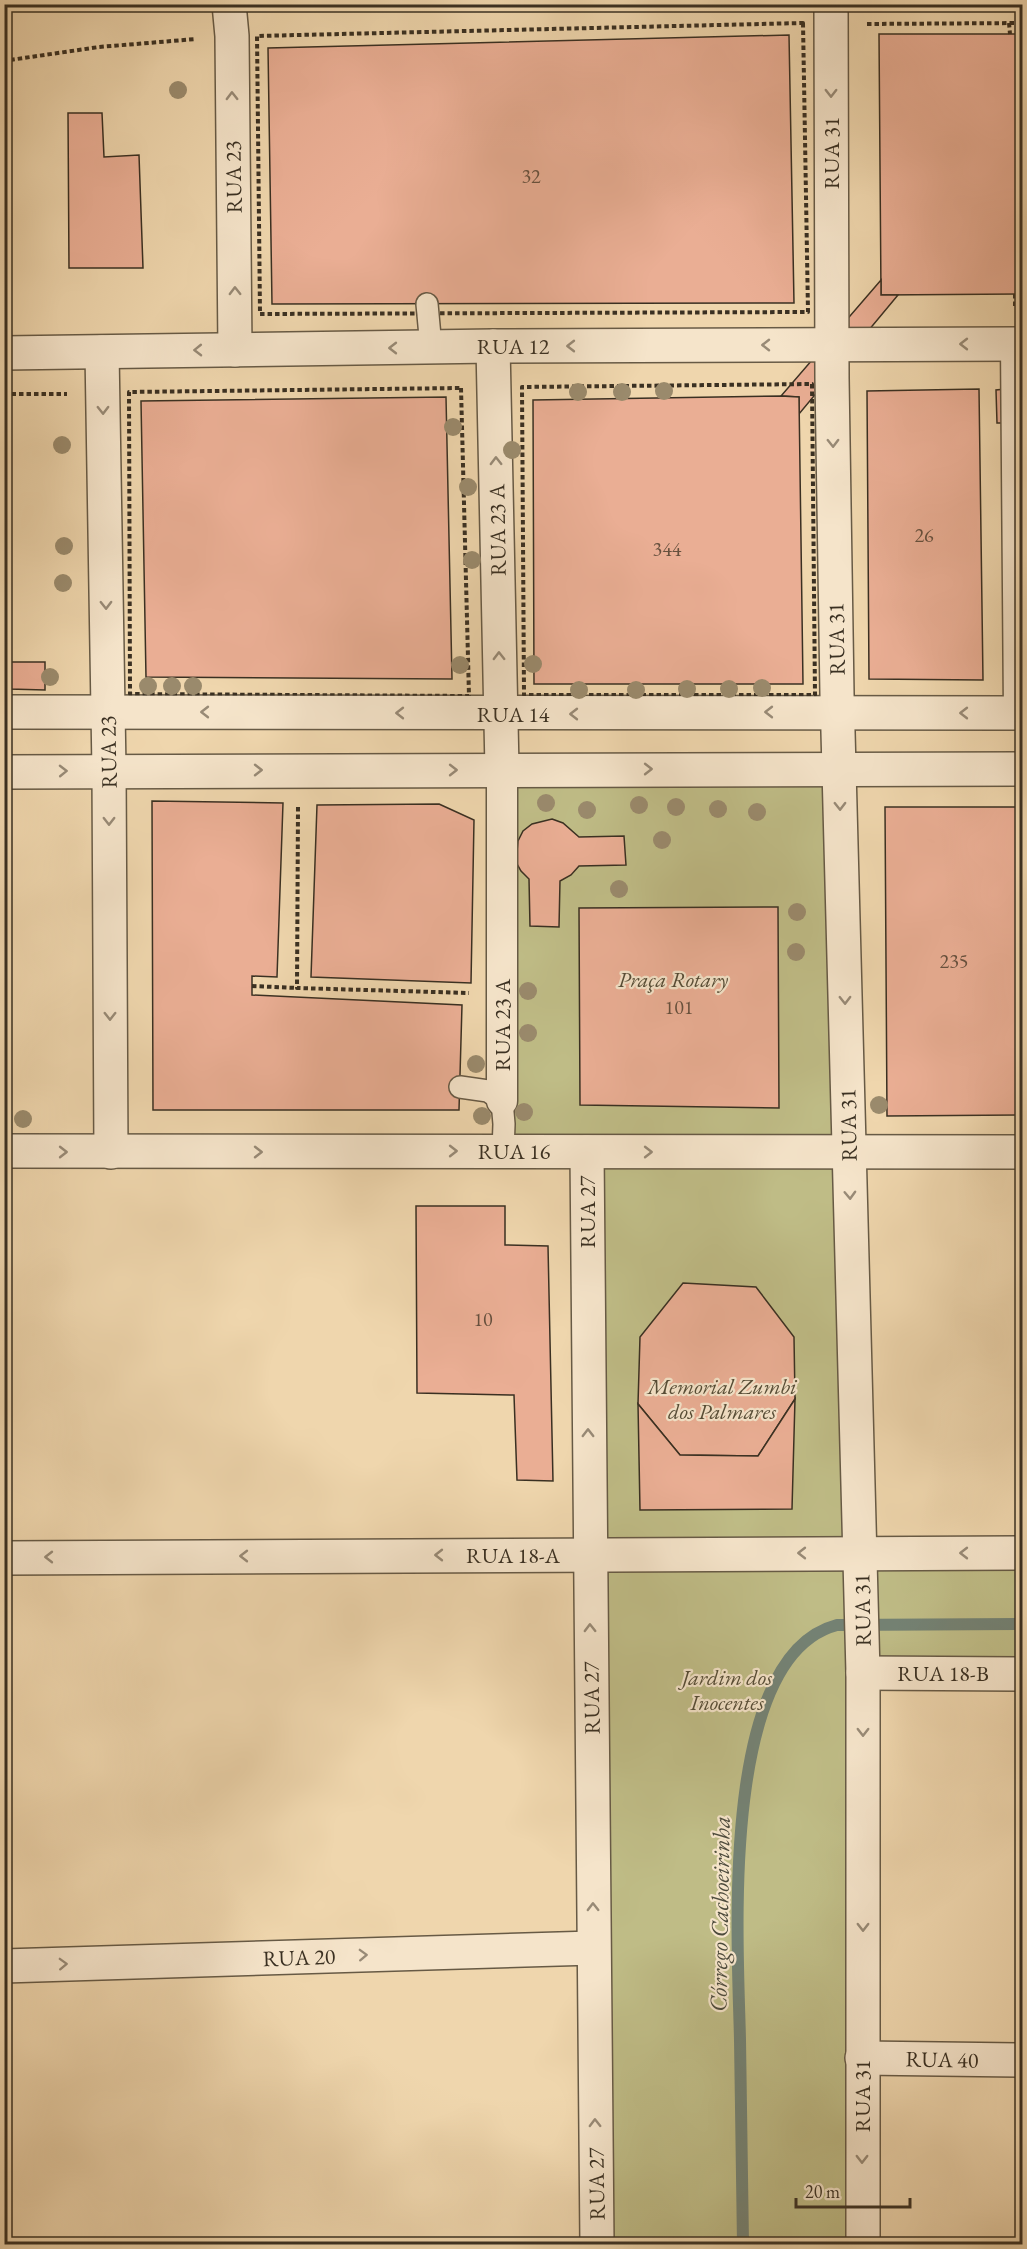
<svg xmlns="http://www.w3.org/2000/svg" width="1027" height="2249" font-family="'EB Garamond',serif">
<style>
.green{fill:#bfbc86;stroke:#7c7654;stroke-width:1.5}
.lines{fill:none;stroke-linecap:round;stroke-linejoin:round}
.stream{stroke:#748274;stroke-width:12}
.building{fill:#eaae94;stroke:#3a3022;stroke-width:1.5}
.service-casing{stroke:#675a45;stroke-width:24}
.pedestrian-casing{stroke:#675a45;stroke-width:33}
.minor-casing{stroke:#675a45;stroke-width:36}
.tertiary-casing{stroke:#675a45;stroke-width:36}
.path{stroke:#3a3022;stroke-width:4;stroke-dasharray:4.5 3;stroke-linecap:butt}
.service{stroke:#f5e4ca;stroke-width:21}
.pedestrian{stroke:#f5e4ca;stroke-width:30}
.minor{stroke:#f5e4ca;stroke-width:33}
.tertiary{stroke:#f5e4ca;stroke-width:33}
.tree{fill:#9a8a6c}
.oneway{stroke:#988a76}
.labels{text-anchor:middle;stroke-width:4.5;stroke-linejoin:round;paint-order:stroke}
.number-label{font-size:20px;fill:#66503e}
.street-label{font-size:22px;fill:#3a3022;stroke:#f5e4ca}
.park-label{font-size:22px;font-style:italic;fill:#554c36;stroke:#f5e4ca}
.water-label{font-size:24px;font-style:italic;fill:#4d4b3d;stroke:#f5e4ca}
</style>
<rect width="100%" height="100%" fill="#efd6ad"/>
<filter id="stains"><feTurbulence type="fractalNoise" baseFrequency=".00333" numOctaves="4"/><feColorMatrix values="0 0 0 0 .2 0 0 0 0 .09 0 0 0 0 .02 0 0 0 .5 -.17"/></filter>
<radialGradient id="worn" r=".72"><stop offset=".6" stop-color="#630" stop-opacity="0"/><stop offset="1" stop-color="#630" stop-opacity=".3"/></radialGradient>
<polygon class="green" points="502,769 839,769 860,1552 1022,1553 1022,1674 864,1673 863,2244 597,2244 587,1152 503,1151"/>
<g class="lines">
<path class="stream" d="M 743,2244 C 742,2176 741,2108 740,2040 C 738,1945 718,1656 837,1625 L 1022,1624"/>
</g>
<g class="building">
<polygon points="879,34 1022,34 1022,294 881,295"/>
<polygon points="789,35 794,303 272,304 268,48"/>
<polygon points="68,113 102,113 104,157 139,155 143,268 69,268"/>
<polygon points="4,181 8,290 4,290"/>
<polygon points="881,280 881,295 898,295 799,414 799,397 781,396"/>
<polygon points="979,389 983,680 869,679 867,391"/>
<polygon points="1005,389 1016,423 997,423 996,390"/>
<polygon points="781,396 799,397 803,684 534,684 533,400"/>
<polygon points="446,397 452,679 146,677 141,401"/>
<polygon points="10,662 45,662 45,690 9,689"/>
<polygon points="152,801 283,803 277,977 252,976 252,995 462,1005 459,1110 153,1110"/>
<polygon points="439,804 474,820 471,983 311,977 317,805"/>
<polygon points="885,807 1022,807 1022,1115 887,1116"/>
<polygon points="552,819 563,823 579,837 624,836 626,865 579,866 571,875 560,881 559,927 530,926 529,879 521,871 516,862 518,841 523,831 532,824"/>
<polygon points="778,907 779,1108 580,1105 579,908"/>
<polygon points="416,1206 505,1206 505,1245 548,1246 553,1481 517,1480 514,1395 417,1393"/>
<polygon points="683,1283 756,1287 794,1337 795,1399 758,1456 680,1455 638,1404 640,1337"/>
<polygon points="795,1399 792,1509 640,1510 638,1404 680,1455 758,1456"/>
</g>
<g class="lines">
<g class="service-casing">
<g id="service">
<polyline points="427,304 431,347"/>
<polyline points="460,1087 488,1091 502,1101 504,1124 503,1151"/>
</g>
</g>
<g class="pedestrian-casing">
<g id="pedestrian">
<polyline points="1016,343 1019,713"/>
<polyline points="502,1101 502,769"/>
</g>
</g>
<g class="minor-casing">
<g id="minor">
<polyline points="229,4 232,36 235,350"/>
<polyline points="831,4 832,378 837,694 863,1673 863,2244"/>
<polyline points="493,346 502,769"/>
<polyline points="102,352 109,770 111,1152"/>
<polyline points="4,712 1022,713"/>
<polyline points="4,772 1022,769"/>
<polyline points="587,1152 597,2244"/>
<polyline points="4,1558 1022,1553"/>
<polyline points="863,1673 1022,1674"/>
<polyline points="4,1966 593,1948"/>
<polyline points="862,2058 1022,2060"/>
</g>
</g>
<g class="tertiary-casing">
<g id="tertiary">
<polyline points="4,353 493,346 1022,344"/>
<polyline points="4,1151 1022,1152"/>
</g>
</g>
<g class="path">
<polygon points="803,23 808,312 260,314 257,36"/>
<polyline points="1009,23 1010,34"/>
<polyline points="867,24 1022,23"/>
<polyline points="4,64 10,60 99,47 196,39"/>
<polyline points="1015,294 1015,309"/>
<polygon points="812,384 815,695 524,695 522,387"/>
<polygon points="461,388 469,696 130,694 129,392"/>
<polyline points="4,394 67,394"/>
<polyline points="298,807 297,988 469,993"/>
<polyline points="252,986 297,988"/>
</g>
<use href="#service" class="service"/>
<use href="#pedestrian" class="pedestrian"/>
<use href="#minor" class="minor"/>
<use href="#tertiary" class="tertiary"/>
</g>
<g class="tree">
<circle cx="178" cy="90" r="9"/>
<circle cx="664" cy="391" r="9"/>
<circle cx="578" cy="392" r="9"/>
<circle cx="622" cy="392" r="9"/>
<circle cx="453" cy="427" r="9"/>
<circle cx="62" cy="445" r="9"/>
<circle cx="512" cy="450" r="9"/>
<circle cx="468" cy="487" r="9"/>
<circle cx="64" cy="546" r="9"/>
<circle cx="472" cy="560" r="9"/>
<circle cx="63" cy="583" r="9"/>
<circle cx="533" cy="664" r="9"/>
<circle cx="460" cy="665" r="9"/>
<circle cx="50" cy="677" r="9"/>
<circle cx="148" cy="686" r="9"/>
<circle cx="172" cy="686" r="9"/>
<circle cx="193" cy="686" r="9"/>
<circle cx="762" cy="688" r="9"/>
<circle cx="687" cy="689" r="9"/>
<circle cx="729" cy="689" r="9"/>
<circle cx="579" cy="690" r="9"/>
<circle cx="636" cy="690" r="9"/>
<circle cx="546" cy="803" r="9"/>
<circle cx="639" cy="805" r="9"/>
<circle cx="676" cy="807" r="9"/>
<circle cx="718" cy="809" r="9"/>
<circle cx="587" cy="810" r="9"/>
<circle cx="757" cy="812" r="9"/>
<circle cx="662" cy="840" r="9"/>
<circle cx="619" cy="889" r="9"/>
<circle cx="797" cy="912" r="9"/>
<circle cx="796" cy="952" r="9"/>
<circle cx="528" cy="991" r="9"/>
<circle cx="528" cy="1033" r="9"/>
<circle cx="476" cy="1064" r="9"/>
<circle cx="879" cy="1105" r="9"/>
<circle cx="524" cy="1112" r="9"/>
<circle cx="482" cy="1116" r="9"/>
<circle cx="23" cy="1119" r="9"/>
</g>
<defs><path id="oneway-chevron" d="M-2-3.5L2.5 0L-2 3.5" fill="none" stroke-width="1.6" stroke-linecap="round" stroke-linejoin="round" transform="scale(1.5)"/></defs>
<g class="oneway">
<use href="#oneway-chevron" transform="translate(831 93) rotate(90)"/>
<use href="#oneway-chevron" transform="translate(232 96) rotate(-91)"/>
<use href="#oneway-chevron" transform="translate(235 291) rotate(-91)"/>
<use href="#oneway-chevron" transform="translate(964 344) rotate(180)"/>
<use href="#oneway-chevron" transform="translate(766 345) rotate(-180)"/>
<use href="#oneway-chevron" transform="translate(571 346) rotate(180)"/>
<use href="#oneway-chevron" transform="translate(393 348) rotate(180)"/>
<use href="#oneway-chevron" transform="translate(198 350) rotate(179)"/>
<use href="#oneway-chevron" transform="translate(103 410) rotate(89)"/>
<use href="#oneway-chevron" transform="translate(833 443) rotate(89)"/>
<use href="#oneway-chevron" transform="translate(496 461) rotate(-91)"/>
<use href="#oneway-chevron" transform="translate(106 605) rotate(89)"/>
<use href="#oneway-chevron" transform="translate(499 656) rotate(-91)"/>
<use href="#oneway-chevron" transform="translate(205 712) rotate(-180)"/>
<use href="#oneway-chevron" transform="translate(769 712) rotate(180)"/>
<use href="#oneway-chevron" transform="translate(400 713) rotate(-180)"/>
<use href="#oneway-chevron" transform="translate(964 713) rotate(-180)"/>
<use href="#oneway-chevron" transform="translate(574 714) rotate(180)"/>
<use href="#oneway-chevron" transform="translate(648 769)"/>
<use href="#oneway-chevron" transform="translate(258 770)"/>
<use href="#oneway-chevron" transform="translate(453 770)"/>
<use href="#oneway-chevron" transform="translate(63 771) rotate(-1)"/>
<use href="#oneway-chevron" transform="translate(840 806) rotate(89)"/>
<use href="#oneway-chevron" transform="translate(109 821) rotate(90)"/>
<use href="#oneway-chevron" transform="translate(845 1000) rotate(89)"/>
<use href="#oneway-chevron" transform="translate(110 1016) rotate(90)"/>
<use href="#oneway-chevron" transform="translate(453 1151)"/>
<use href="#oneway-chevron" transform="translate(63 1152)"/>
<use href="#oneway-chevron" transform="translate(258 1152)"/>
<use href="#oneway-chevron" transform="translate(648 1152)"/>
<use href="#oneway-chevron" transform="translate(850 1195) rotate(88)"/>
<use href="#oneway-chevron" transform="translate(588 1433) rotate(-90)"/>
<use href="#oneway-chevron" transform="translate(802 1553) rotate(180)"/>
<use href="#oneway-chevron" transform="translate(964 1553) rotate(-180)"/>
<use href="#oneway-chevron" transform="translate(439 1555) rotate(180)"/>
<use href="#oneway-chevron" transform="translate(244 1556) rotate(180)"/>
<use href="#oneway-chevron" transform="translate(49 1557) rotate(180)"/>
<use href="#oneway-chevron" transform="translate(590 1628) rotate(-91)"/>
<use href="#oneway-chevron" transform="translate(863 1732) rotate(90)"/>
<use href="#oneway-chevron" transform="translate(593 1907) rotate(-91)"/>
<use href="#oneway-chevron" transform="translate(863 1927) rotate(90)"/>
<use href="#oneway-chevron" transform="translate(363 1955) rotate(-2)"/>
<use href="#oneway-chevron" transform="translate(63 1964) rotate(-2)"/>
<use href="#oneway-chevron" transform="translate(595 2123) rotate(-91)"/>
<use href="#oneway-chevron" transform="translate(862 2159) rotate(90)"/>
</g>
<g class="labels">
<g class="number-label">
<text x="531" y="183">32</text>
<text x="924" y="542">26</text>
<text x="667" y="556">344</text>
<text x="954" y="968">235</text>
<text x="679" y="1014">101</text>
<text x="483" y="1326">10</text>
</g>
<g class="street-label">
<text transform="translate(831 153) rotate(-90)" y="8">RUA 31</text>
<text transform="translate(233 177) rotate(-91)" y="8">RUA 23</text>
<text x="513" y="354">RUA 12</text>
<text transform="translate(497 530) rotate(-91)" y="8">RUA 23 A</text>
<text transform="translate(836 639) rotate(-91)" y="8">RUA 31</text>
<text x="513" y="722">RUA 14</text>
<text transform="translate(108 752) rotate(-91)" y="8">RUA 23</text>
<text transform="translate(502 1025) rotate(-90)" y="8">RUA 23 A</text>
<text transform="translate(848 1125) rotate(-91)" y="8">RUA 31</text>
<text x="514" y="1159">RUA 16</text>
<text transform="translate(587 1212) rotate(-90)" y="8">RUA 27</text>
<text x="513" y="1563">RUA 18-A</text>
<text transform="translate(862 1610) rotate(-91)" y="8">RUA 31</text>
<text x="943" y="1681">RUA 18-B</text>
<text transform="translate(591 1698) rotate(-91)" y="8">RUA 27</text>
<text transform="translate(299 1957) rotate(-2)" y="8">RUA 20</text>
<text transform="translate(942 2059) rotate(1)" y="8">RUA 40</text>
<text transform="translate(862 2096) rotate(-90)" y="8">RUA 31</text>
<text transform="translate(596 2184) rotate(-91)" y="8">RUA 27</text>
</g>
<g class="park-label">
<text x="673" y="987">Praça Rotary</text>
<text x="722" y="1394">Memorial Zumbi<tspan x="722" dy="25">dos Palmares</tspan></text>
<text x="727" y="1685">Jardim dos<tspan x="727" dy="25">Inocentes</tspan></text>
</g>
<g class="water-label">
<text transform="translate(720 1914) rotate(-89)" y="8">Córrego Cachoeirinha</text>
</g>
</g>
<rect width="1027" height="2249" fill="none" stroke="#efd6ad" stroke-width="24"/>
<rect x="6" y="6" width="1015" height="2237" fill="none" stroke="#3a3022" stroke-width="3"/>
<rect x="12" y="12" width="1003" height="2225" fill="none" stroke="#3a3022" stroke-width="1.5"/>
<path d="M796 2198v9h114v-9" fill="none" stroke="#3a3022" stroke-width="3"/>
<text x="805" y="2198" font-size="18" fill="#3a3022" stroke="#f5e4ca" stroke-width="4.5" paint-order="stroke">20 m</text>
<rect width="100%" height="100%" filter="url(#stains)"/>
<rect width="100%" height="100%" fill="url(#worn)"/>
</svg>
